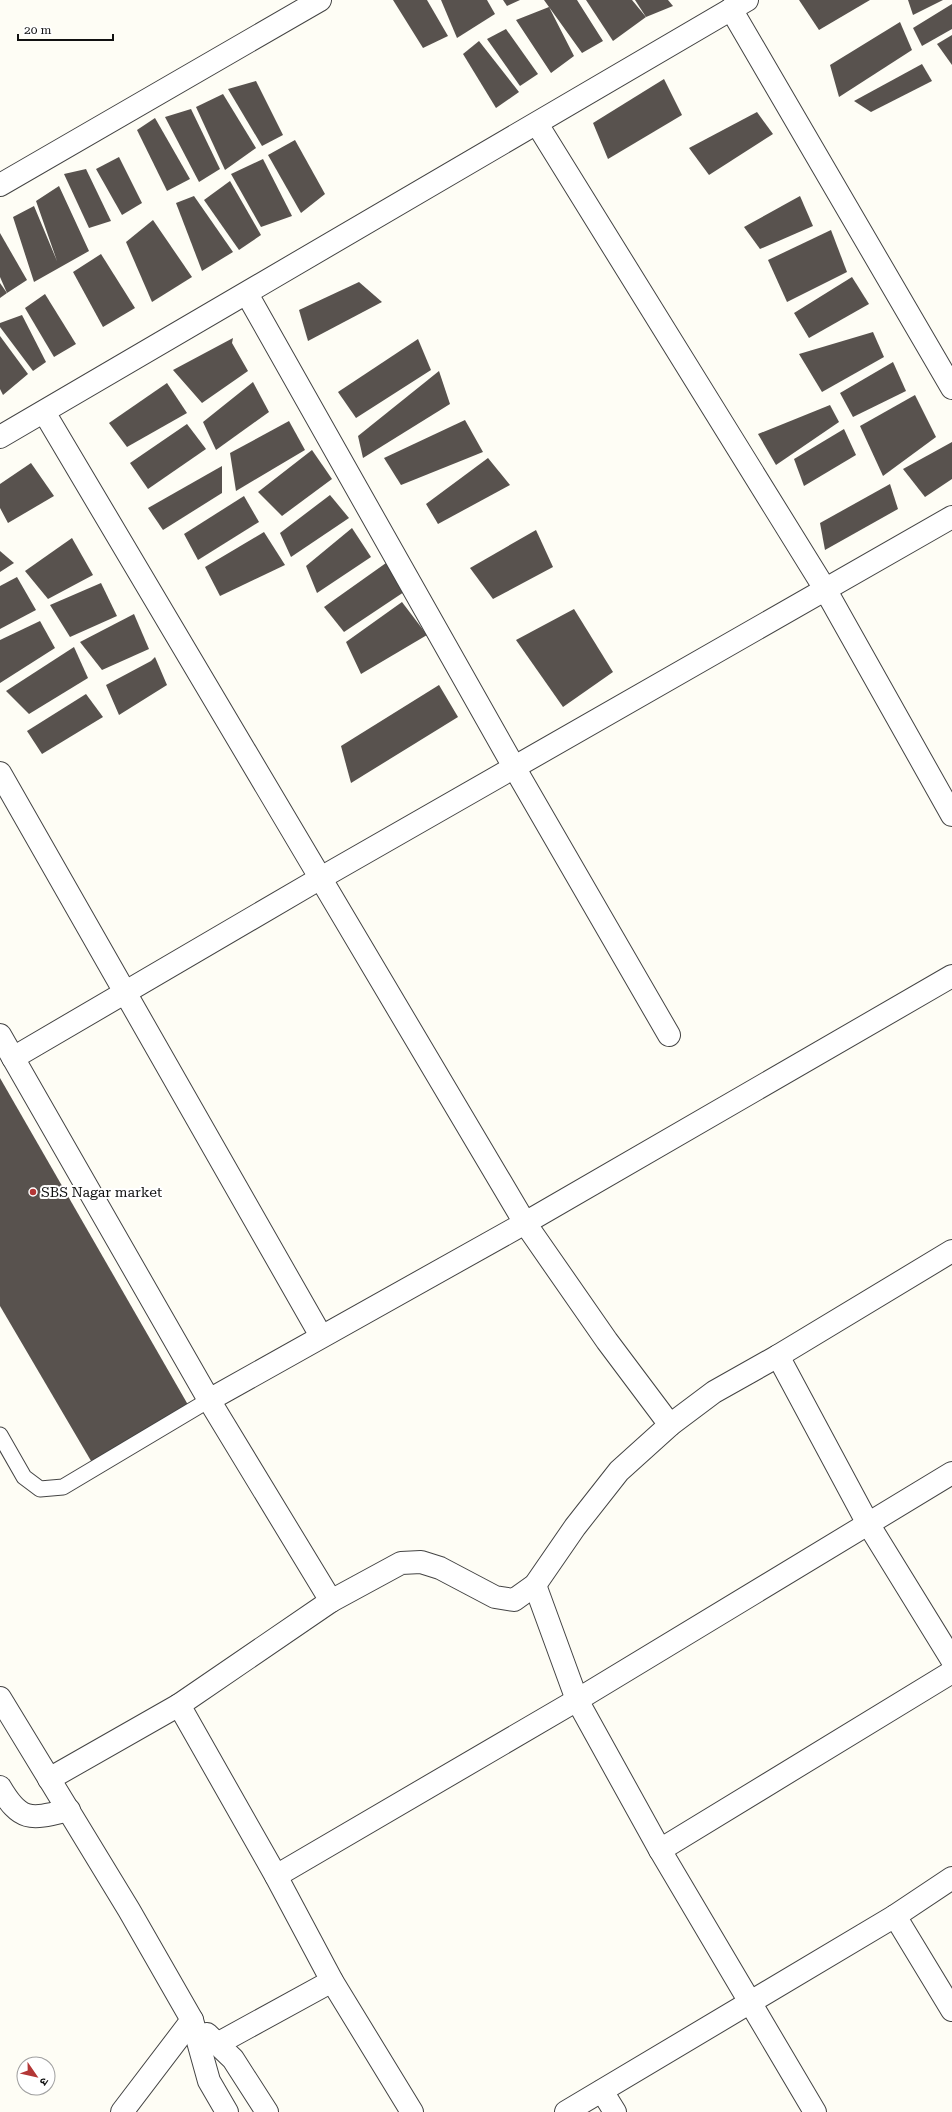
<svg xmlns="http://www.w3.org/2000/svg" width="952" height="2112" font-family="'Roboto Serif','Noto Sans Devanagari',serif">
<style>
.building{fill:#58524e}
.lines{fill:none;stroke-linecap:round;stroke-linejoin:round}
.service-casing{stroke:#444;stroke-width:17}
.minor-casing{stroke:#444;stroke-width:24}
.service{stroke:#fff;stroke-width:15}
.minor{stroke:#fff;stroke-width:22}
.poi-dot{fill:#b33736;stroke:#fff;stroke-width:1.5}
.labels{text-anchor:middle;stroke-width:4;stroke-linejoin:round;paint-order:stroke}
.poi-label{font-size:14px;fill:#111;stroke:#fff;text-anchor:start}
</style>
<rect width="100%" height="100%" fill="#fefdf5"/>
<g class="building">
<polygon points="393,0 427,0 448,36 423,48"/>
<polygon points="441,0 487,0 495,14 457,38"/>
<polygon points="503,0 520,0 507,6"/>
<polygon points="544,0 577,0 603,41 582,53 549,7 574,56 551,73 516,20 549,7"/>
<polygon points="586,0 632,0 646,17 613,41"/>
<polygon points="635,0 668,0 673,6 646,17"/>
<polygon points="799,0 870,0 819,30"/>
<polygon points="908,0 943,0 913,15"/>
<polygon points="952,4 952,29 922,46 913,28"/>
<polygon points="900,22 912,50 839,97 830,65"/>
<polygon points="506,29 538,74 520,86 487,39"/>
<polygon points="952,35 952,65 937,44"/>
<polygon points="479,41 519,92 496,108 463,54"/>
<polygon points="922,64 932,81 871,112 854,101"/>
<polygon points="664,79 682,115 608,159 593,123"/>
<polygon points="256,81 283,135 262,146 228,89"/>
<polygon points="223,94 256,148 225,170 196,107"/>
<polygon points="191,109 220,169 199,182 165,117"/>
<polygon points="757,112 773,134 709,175 689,148"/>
<polygon points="155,118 190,179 167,191 137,130"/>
<polygon points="295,140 325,194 301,213 268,155"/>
<polygon points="119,157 142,203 122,215 96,169"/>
<polygon points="263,159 292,216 261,227 231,174"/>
<polygon points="86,169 111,221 89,228 64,174"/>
<polygon points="230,181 261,235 239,250 204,200"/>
<polygon points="59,186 89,251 34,282 13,217 34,206 57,261 36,201"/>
<polygon points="194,196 233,252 202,271 176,203"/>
<polygon points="800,196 813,226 760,249 744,227"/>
<polygon points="153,220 192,277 152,302 126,242"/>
<polygon points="831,230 847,272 787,302 768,260"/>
<polygon points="0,233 27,280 7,293 0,277"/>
<polygon points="101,254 135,308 103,327 73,272"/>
<polygon points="852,277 869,304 809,338 794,313"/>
<polygon points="359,282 382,302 308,341 299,310"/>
<polygon points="0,283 7,293 0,298"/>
<polygon points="45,294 76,344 54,357 25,308"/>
<polygon points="22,315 46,362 33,371 0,327 0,323"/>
<polygon points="873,332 884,357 822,392 799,354"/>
<polygon points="0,336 28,374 3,395 0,389"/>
<polygon points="233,338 232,343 248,371 202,403 173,370"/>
<polygon points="418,339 431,370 356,418 338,392"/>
<polygon points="893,362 906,391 853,417 840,393"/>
<polygon points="439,371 450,404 363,458 358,436"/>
<polygon points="253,382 269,412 216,450 203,422"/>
<polygon points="167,383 187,413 127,447 109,423"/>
<polygon points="915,395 936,437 883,476 860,426"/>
<polygon points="830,405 839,422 776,465 758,434"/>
<polygon points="465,420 483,452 401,485 384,458"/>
<polygon points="289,421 305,450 236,491 230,453"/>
<polygon points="187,424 206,449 148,489 130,463"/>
<polygon points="844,429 856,455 804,486 794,459"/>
<polygon points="952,442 952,479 925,497 903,469"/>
<polygon points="312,450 332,479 282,516 258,492"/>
<polygon points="488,458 510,485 438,524 426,504"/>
<polygon points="31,463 54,496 8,523 0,508 0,484"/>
<polygon points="222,466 222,493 163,530 148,508"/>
<polygon points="890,484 898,509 825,550 820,523"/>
<polygon points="330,495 349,518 291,557 280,533"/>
<polygon points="244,496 259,522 198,560 184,534"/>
<polygon points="352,528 371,557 317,593 306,566"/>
<polygon points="536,530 553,567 493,599 470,568"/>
<polygon points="264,532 285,565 220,596 205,567"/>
<polygon points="72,538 93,575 48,599 25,571"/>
<polygon points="0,551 14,563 0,572"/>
<polygon points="386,563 407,590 344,632 324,607"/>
<polygon points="17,577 36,610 0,629 0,586"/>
<polygon points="101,583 117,616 70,637 50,605"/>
<polygon points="402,602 427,635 361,674 346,642"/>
<polygon points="574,609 613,672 563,707 516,640"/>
<polygon points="134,614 149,649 102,670 80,642"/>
<polygon points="40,621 55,648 0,683 0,640"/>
<polygon points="74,647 88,678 29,714 6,691"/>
<polygon points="155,657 167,685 119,715 106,685 151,661"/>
<polygon points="439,685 458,717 351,783 341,746"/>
<polygon points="86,694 103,717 42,754 27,731"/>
<polygon points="0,1078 191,1410 94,1466 0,1306"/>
</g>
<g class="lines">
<g class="service-casing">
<polyline id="service" points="0,1435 24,1477 40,1489 63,1487 209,1400"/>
</g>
<g class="minor-casing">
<g id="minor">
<polyline points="731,9 952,388"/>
<polyline points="537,124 825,589 952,815"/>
<polyline points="0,185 320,0"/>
<polyline points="247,294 514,767 669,1035"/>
<polyline points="44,412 525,1223 607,1341 670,1425"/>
<polyline points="0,437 747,0"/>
<polyline points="0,773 321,1336"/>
<polyline points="0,1035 209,1400 525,1223 952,976"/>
<polyline points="13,1058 319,879 952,517"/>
<polyline points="778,1356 867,1522 952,1660"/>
<polyline points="209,1400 331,1601"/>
<polyline points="535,1585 577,1700 660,1850 815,2112"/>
<polyline points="0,1698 129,1910 192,2020 209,2081 227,2112"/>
<polyline points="179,1705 276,1876 332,1981 412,2112"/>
<polyline points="49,1779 179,1705 331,1601 401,1563 421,1562 440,1568 495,1597 514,1600 535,1585 575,1527 619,1471 670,1425 714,1392 778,1356 952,1251"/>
<path d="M 0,1787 C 21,1823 31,1819 69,1810"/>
<polyline points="660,1850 952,1672"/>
<polyline points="276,1876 577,1700 952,1473"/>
<polyline points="895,1916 952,2010"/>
<polyline points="207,2034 233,2059 267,2112"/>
<polyline points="217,2044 332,1981"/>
<polyline points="602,2091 615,2112"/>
<polyline points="122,2112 192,2020"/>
<polyline points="566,2112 895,1916 952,1878"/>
</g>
</g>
<use href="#service" class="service"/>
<use href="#minor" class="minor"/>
</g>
<circle class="poi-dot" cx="33" cy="1192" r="4"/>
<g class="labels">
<g class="poi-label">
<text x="41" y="1197">SBS Nagar market</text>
</g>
</g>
<g transform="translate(36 2076) rotate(124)"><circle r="19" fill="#ffffff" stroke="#a0a0a0"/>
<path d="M0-3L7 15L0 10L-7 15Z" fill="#b33736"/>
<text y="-6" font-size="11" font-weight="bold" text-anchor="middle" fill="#111111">उ</text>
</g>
<path d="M18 34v6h95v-6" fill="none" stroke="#111111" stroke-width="2"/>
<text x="24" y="34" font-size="12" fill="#111111" stroke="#ffffff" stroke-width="3" paint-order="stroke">20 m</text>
</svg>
